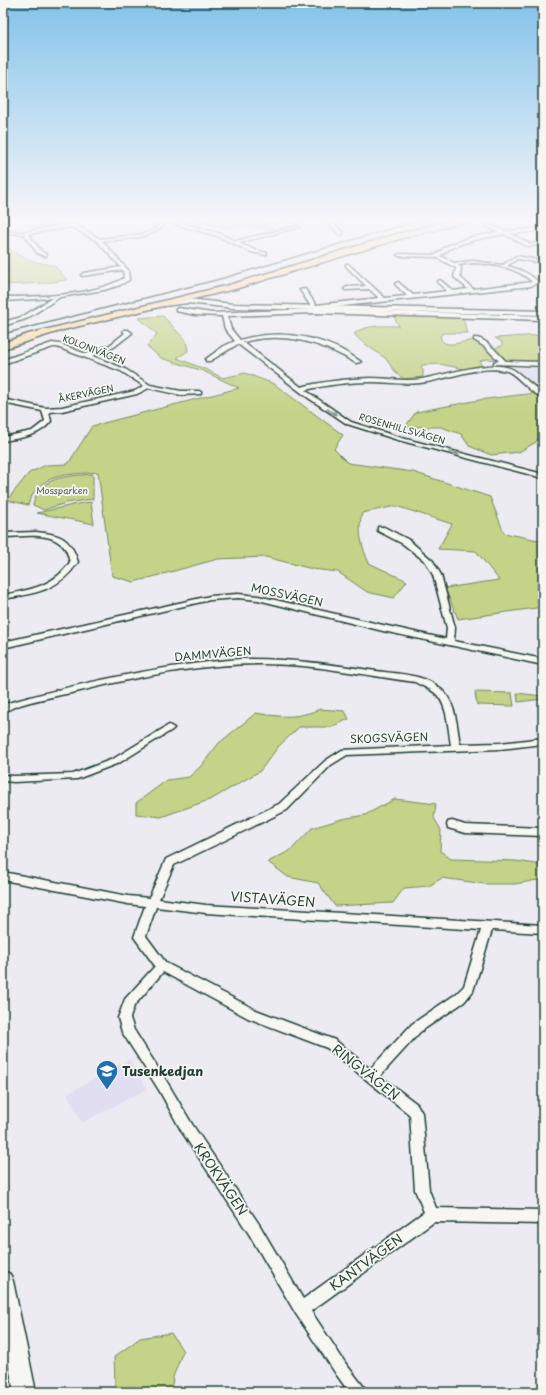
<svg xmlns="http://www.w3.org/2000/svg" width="546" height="1395" font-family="'Playpen Sans',sans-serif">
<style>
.built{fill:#e2def1}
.green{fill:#c4d387;stroke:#72885e}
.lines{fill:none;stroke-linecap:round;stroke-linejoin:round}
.street-casing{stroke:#1f3d34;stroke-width:3}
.secondary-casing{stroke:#1f3d34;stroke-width:3}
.primary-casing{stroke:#1f3d34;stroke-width:3}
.street{fill:#f6f6f2;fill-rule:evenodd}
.secondary{fill:#f6f6f2;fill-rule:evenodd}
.primary{fill:#fddcac;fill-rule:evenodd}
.rail{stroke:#1f3d34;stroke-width:1.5}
.oneway{fill:#8a9a93}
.labels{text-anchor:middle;stroke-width:3.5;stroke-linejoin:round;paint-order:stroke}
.far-street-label{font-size:9px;fill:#1f3d34;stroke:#f6f6f2}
.far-park-label{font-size:9px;fill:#405b45;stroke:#f6f6f2}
.street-label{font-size:11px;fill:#1f3d34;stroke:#f6f6f2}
.near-street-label{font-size:13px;fill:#1f3d34;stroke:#f6f6f2}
.near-poi-label{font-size:13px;font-weight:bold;fill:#1f3d34;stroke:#f6f6f2;text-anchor:start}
</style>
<rect width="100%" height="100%" fill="#edebf2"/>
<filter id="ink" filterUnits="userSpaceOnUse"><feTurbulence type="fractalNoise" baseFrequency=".025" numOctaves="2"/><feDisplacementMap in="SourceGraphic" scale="8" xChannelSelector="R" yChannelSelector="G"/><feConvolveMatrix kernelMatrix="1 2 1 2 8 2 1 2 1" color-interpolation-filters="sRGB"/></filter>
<g filter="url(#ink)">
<g class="built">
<polygon points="513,367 543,369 543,392 541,392 523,377 523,376"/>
<polygon points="129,1059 147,1089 82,1123 67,1094"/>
<polygon points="3,1299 23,1392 3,1392"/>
</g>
<g class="green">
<polygon points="193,219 238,219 255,222 262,220 280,222 284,219 312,219 293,222 300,224 290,226 281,222 262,225 277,229 284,227 286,229 275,231 256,227 234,226 227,229 202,223 196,223"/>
<polygon points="3,244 16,254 32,261 55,266 67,280 45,283 3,285"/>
<path d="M 393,315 L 462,316 L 468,333 L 444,333 L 440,335 C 442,353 466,338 476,341 C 488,346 487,351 502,346 L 502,342 L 495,338 L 543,335 L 543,362 L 486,359 L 480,361 L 481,367 L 464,369 L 440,364 L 422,365 L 421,367 L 423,370 L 423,377 L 404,379 L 397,374 L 385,358 L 361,341 L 354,334 C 365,324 385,326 399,326 Z"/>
<path d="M 163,316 L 186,341 L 188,351 L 177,358 L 207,370 L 223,378 L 245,373 L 274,384 L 343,435 L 334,449 L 348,463 L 413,472 L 490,497 L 504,533 L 543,541 L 543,607 L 458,619 L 445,588 L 499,580 L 476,551 L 438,549 L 452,524 L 396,506 L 362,513 C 357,530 362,548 369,563 L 407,581 L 394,598 L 367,592 L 338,572 L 312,569 L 266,557 L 218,559 L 134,582 L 112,576 L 98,472 C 69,475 38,472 28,505 L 7,500 L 29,473 L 46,465 L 68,464 L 92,426 L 239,388 L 203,371 L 161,358 L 147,346 L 157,334 L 139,318 Z"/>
<polygon points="543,392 543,431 536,442 519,452 491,455 469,446 461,434 441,427 405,427 416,412 479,400"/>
<path d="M 93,474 L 93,499 L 66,503 L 44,510 L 33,505 C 34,501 35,496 37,493 C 48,475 75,476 93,474 Z"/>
<polygon points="91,502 94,524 37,513 77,504"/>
<polygon points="475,692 512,693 514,706 477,705"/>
<polygon points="517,693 542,696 542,699 518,702"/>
<path d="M 320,709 L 345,711 L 349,719 L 331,727 L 299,727 L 278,747 L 260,771 L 212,799 L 161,817 L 136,814 L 136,803 L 167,780 L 189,777 L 201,766 L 219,743 L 256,713 C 281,717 296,719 320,709 Z"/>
<polygon points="395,799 436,804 434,818 441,830 440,851 451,859 516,861 543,865 543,879 515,884 485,884 442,878 429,886 404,888 393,903 335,906 318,883 288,877 268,862 291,850 312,828 342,819 365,815"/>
<polygon points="171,1333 183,1351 173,1377 171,1392 123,1392 115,1384 114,1357 140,1338"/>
</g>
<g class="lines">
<g class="street-casing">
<g id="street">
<path d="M 60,219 L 65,219 L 100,239 L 144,234 L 154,229 L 164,221 L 160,219 L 167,219 L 221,234 L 235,241 L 298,226 L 300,227 L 239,243 L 255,250 L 267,253 L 267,254 L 265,255 L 251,252 L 217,236 L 168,222 C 147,241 129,238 102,241 L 128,270 L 129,280 L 120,285 L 104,290 L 60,297 L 26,319 L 3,326 L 3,322 L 22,317 L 52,298 L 3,301 L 3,297 C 39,297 93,296 124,278 L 123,270 L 82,276 L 81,275 L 84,273 L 121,267 L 97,241 L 72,227 L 28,234 L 41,251 L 46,254 L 46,256 L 44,256 L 37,253 L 24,234 L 3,233 L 3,231 L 25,232 L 68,224 Z"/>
<polygon points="323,219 328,219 343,232 343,234 339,234"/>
<path d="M 485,224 L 506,231 L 543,228 L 543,230 L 511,234 L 530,244 L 543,243 L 543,245 L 527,246 L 504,234 L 474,240 L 461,244 L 449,249 L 440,256 L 454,263 L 473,261 L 503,265 L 516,256 L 543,261 L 543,263 L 517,259 L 507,266 C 519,269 530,273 538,282 L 531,286 L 314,309 L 312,308 L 300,290 L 305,289 L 316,305 L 379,298 L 369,289 L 345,290 L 344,289 L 347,287 L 366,286 L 346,266 L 346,264 L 348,264 L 385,298 L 407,296 L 395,284 L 398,282 L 413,295 L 447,291 L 437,282 L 440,280 L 453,291 L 468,289 L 454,277 L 456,268 L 436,257 L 399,256 L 397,255 L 399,254 L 436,255 L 445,247 L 457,242 L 472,237 L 499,232 L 485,226 ZM 473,263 C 492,264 518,267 532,282 L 473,289 L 460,277 L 461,267 L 458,265 Z"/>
<path d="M 178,308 L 212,313 L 315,309 L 543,316 L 543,320 L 315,313 L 227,316 L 231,329 L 240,340 C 274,330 308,334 340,349 C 347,353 355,357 361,362 L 356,363 C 321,342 283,331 243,342 L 301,387 C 324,381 347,379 370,378 C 388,378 405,382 422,379 C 446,375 490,359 512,369 C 519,372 534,388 543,393 L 543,398 C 529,393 517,374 507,371 C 478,364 448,380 420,383 C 403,385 387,382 371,382 C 349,382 326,385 305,390 L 351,422 L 402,438 L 543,474 L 543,478 L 398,440 L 347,424 L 307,397 L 238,344 L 210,361 L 206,361 L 206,359 L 224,346 L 235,341 L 225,329 L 222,316 L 195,315 L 176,311 L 176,309 Z"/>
<path d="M 124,330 L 128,330 L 132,333 L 114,347 L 92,356 L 125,369 L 150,385 L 181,391 L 199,391 L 201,392 L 201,394 L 181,395 L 149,388 L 137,394 L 62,411 L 49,412 L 51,421 C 40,436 21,438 3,441 L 3,437 L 32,431 L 45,421 L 42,411 L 3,403 L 3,399 L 45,408 L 62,407 L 135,391 L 144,386 L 121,371 L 57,347 L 53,347 L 3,364 L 3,360 L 52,343 L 60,344 L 86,354 L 110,345 L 125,333 L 123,331 Z"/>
<path d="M 474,338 C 486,337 498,354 506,361 L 543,362 L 543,366 L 494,364 L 494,362 L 499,361 L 485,347 L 474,340 Z"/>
<polygon points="378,527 384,527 409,540 433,561 441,575 455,628 454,641 543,659 543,665 383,631 258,600 238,598 210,600 3,648 3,642 210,596 238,594 258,596 383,625 446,639 447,628 433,575 426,562 403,544 378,531"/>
<path d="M 36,532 C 60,534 71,538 78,562 C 60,590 34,594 3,599 L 3,595 C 29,590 55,586 70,562 C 68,556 67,549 62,545 C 49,531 20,537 3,537 L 3,533 Z"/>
<path d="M 240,659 C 286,658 331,664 376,671 C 398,674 426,674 442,690 C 456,703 457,727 460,744 L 500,743 L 543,738 L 543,744 L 500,749 L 347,755 L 331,765 L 287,810 L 174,865 L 159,899 L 206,905 L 543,925 L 543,933 L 492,930 L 473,991 L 464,1002 L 420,1032 L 380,1076 L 417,1104 L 422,1113 L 429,1190 L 436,1208 L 543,1210 L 543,1224 L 434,1222 L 311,1311 L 346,1364 L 364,1387 L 367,1392 L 349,1392 L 336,1374 L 296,1314 L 249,1234 L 182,1132 L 159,1090 L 122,1032 L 118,1018 L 125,999 L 155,966 L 134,937 L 145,906 L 128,904 L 3,880 L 3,872 L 128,896 L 149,898 L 166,859 L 279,804 L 325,761 L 342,750 L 451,745 C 448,729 448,704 435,693 C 429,688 422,686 415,682 C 364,675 313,664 261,664 C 199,664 137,677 76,692 C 56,696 34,700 14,707 C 10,709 7,711 3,712 L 3,705 L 8,703 C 84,682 161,665 240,659 ZM 156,907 L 206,913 L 481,930 L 464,986 L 456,994 L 412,1024 L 370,1069 L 335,1040 L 256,1010 L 166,963 L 146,936 ZM 163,972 L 248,1018 L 327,1048 L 410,1115 L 415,1190 L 424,1212 L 303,1299 L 259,1224 L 192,1124 L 167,1082 L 134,1030 L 130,1018 L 134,1006 Z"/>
<polygon points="169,725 174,728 172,730 119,763 77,779 14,782 3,781 3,775 14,776 73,774 113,759"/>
<polygon points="452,821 465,825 543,828 543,836 465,833 448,828 447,825 448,822"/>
</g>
</g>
<g class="secondary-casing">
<g id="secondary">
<polygon points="188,299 233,304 543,311 543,315 233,308 188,303 163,306 159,304 163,302"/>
<polygon points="3,1271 10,1274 13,1281 36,1392 14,1392 3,1336"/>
</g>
</g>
<g class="primary-casing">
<polygon id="primary" points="457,219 470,219 469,221 403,238 235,289 63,330 3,349 3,343 28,334 229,285 397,234"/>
</g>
<use href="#street" class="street"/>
<use href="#secondary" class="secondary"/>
<use href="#primary" class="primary"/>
<polyline class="rail" points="3,334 220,279 424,219"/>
</g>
<defs><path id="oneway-solid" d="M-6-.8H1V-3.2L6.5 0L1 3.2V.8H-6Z"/></defs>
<g class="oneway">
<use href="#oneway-solid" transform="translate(332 412) rotate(33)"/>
<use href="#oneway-solid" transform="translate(454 453) rotate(15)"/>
</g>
</g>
<linearGradient id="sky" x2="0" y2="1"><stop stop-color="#84c3ea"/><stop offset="0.53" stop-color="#f7f6f9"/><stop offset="1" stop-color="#f7f6f9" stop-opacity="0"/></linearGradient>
<rect width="546" height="414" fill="url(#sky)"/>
<defs>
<g id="school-pin" transform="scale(1.15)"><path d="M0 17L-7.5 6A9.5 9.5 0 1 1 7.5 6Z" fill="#1f6fb2" stroke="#f6f6f2"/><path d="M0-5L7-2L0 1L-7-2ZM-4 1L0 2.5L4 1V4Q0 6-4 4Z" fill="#fff"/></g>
</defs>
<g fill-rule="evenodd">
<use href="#school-pin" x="107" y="1071"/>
</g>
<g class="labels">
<g class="far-street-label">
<text transform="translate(94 350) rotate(21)" y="3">KOLONIVÄGEN</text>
<text transform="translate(86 394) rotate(-12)" y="3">ÅKERVÄGEN</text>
<text transform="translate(402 429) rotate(16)" y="3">ROSENHILLSVÄGEN</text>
</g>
<g class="far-park-label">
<text x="62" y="494">Mossparken</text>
</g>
<g class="street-label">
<text transform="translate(287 595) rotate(12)" y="4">MOSSVÄGEN</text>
<text transform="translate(213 654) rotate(-5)" y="4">DAMMVÄGEN</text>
<text transform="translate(389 738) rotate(-2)" y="4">SKOGSVÄGEN</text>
</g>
<g class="near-street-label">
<text transform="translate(273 899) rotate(4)" y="5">VISTAVÄGEN</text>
<text transform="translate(366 1072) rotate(38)" y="5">RINGVÄGEN</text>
<text transform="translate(221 1179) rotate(56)" y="5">KROKVÄGEN</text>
<text transform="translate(366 1262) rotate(-36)" y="5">KANTVÄGEN</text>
</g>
<g class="near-poi-label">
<text x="122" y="1076">Tusenkedjan</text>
</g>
</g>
<rect width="546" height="1395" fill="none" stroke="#f6f6f2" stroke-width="16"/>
<rect x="8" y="8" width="530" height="1379" fill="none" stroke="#1f3d34" stroke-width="1.5" filter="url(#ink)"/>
</svg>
